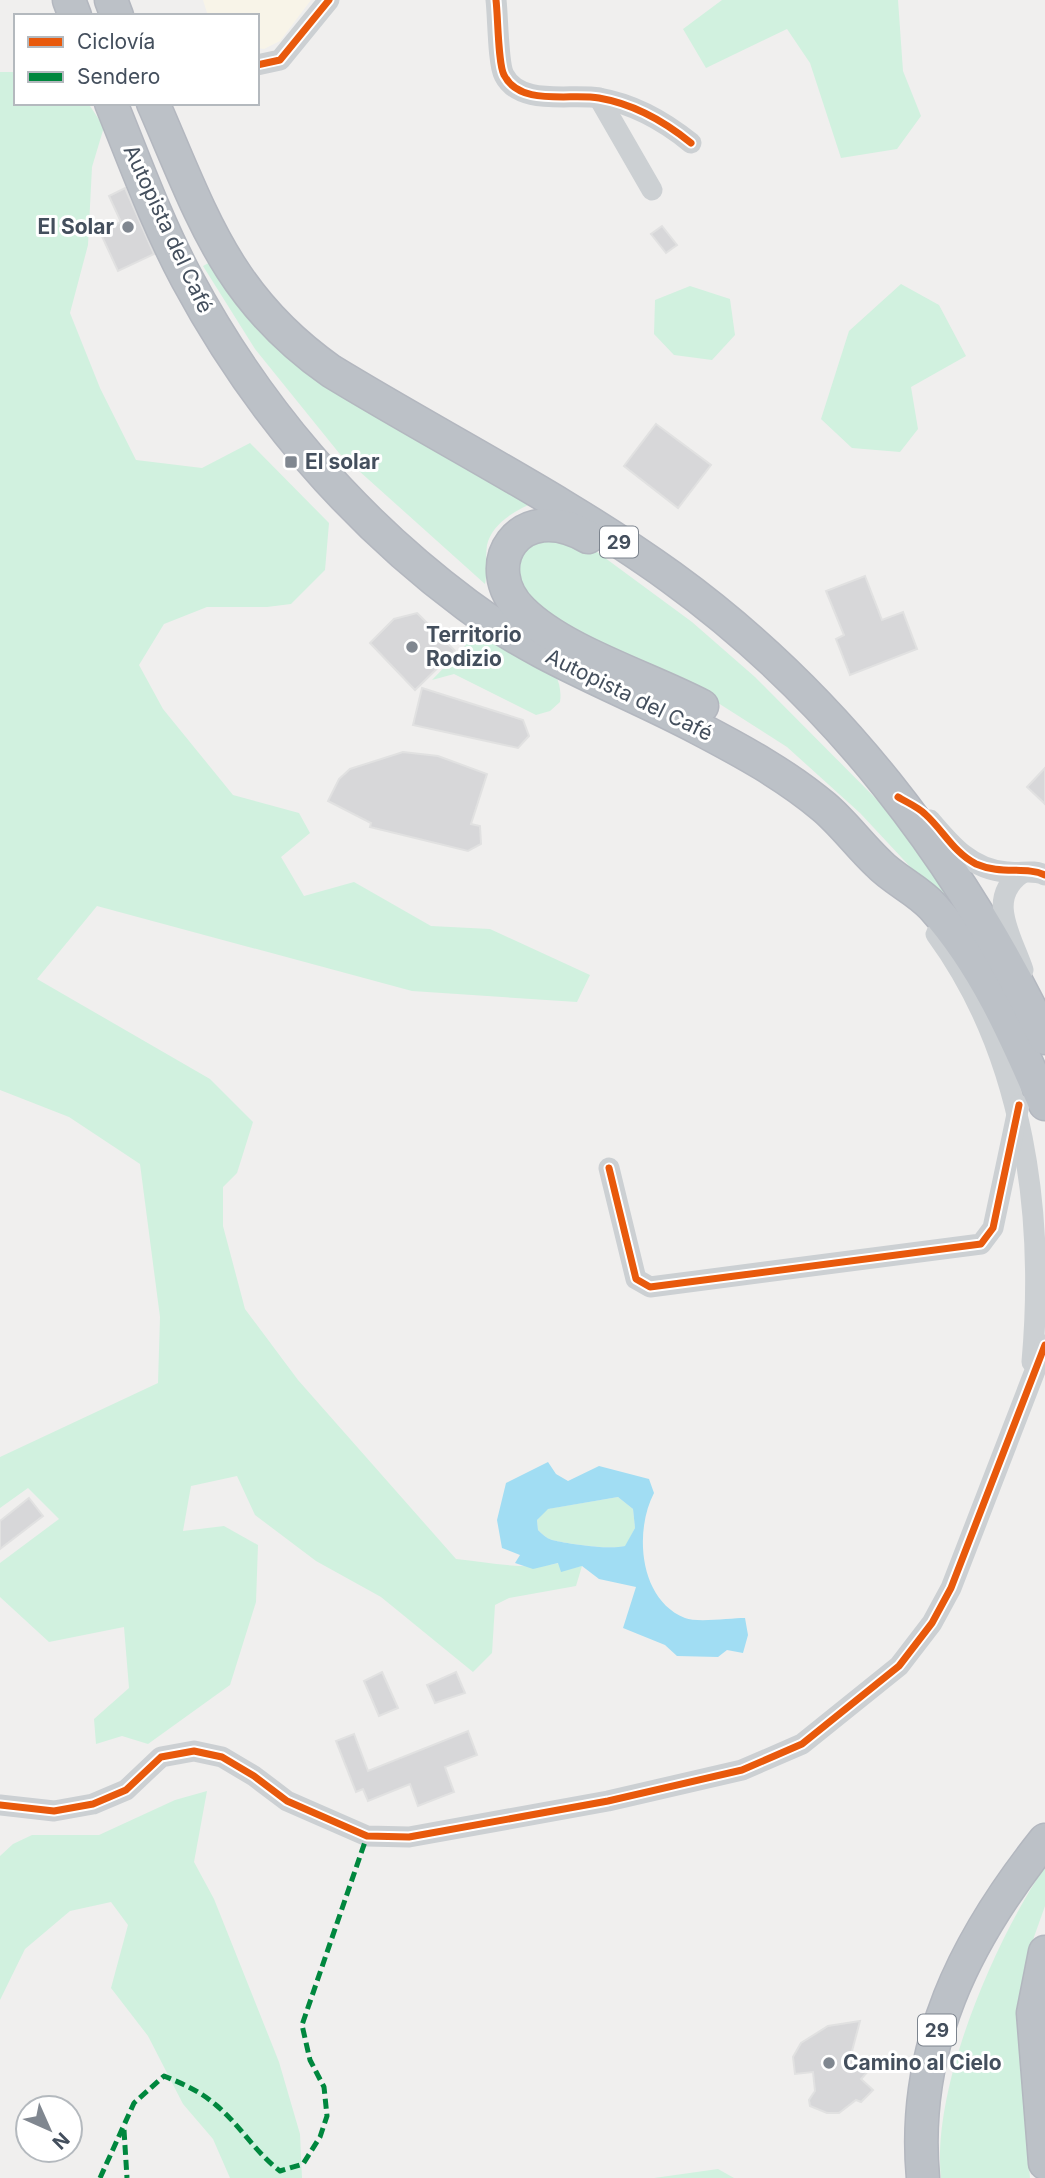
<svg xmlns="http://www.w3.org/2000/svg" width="1045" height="2178" font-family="Inter,sans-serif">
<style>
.commercial{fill:#f8f4e8}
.green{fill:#d1f1df}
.water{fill:#a1ddf3;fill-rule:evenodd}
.building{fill:#d7d7d9;stroke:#e1e1e1;stroke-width:2}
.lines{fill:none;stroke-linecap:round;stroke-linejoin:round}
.highway-casing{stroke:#b3b7bf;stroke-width:35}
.minor{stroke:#ccd0d3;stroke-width:21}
.highway{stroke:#bcc1c7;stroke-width:32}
.quiet{stroke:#00873e;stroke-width:5;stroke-dasharray:10 5;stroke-linecap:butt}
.cycleway-casing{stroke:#fff;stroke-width:11}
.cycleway{stroke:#e8590c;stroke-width:7}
.poi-dot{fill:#808790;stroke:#fff;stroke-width:2.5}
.labels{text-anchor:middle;stroke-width:6;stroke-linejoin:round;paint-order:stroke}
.shield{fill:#fff;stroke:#7c848e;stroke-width:2}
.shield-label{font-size:19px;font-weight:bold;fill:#444f5d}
.poi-label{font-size:21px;font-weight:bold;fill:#444f5d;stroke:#fff;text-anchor:start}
.street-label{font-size:21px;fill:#444f5d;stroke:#fff}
</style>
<rect width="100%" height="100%" fill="#f0efee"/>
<polygon class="commercial" points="203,0 311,0 280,41 264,49 257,48 257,16 208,16"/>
<g class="green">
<polygon points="722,0 898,0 903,71 921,116 897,149 841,158 810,63 787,29 706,68 683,29"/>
<path d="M 0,72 L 16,72 L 16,103 L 88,103 L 104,127 L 92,167 L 88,245 L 70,313 L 100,388 L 136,460 L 202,468 L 250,443 L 329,523 L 325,570 L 291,604 L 267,607 L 207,607 L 164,624 L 139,665 L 163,709 L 233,795 L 299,813 L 310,833 L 281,857 L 304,896 L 354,882 L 431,926 L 490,929 L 590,975 L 577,1002 L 412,991 L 97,906 L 37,979 L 210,1079 L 253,1122 L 237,1173 L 223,1187 L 223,1226 L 245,1309 L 298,1380 L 456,1559 C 490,1562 526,1571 559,1563 L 561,1571 L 582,1566 L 576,1586 L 509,1598 L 495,1605 L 492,1653 L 473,1672 L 381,1597 L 316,1561 L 255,1515 L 237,1476 L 191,1486 L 183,1531 L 224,1526 L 258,1545 L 256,1602 L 230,1685 L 148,1744 L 122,1736 L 96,1744 L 94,1719 L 129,1688 L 124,1627 L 49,1642 L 0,1597 L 0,1563 L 59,1519 L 28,1488 L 0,1508 L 0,1457 L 158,1383 L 160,1317 L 140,1164 L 69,1117 L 0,1090 Z"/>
<path d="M 212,261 L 273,337 L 535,502 C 516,510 492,523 487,545 C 485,558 488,571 485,584 L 339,453 L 255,349 L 203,266 Z"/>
<polygon points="901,284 939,305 966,356 911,387 918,429 900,452 852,448 821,419 849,331"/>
<polygon points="690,286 730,299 735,335 712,360 674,355 654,334 655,300"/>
<polygon points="578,538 692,622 755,677 921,844 968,910 956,916 860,813 787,747 704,694 600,644 527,603 513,573 524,543"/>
<path d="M 486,624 C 517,643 566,660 560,702 L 550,711 L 536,715 L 454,674 L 432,680 Z"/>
<path d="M 618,1497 L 633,1509 L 635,1528 L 626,1546 C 609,1550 569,1544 552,1540 C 546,1538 542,1534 538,1530 L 537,1520 L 547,1509 Z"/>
<polygon points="207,1791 194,1862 214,1899 279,2062 300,2134 302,2178 230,2178 213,2139 183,2104 148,2036 111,1988 128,1925 111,1902 70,1911 25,1949 0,2000 0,1856 13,1844 32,1835 99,1835 175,1800"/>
<path d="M 1045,1867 L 1045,1906 L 1034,1937 L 1017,2014 L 1030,2178 L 941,2178 C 931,2089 994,1941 1045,1867 Z"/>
<polygon points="718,2169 734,2178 654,2178"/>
</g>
<path class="water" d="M 548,1462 L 556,1474 L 568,1481 L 599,1466 L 649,1479 L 654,1493 C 634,1531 639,1600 685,1618 C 697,1623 731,1618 745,1618 L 748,1635 L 743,1653 L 727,1650 L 718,1657 L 677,1656 L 665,1645 L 623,1628 L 636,1587 L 599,1579 L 582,1566 L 561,1572 L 558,1563 L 533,1569 L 515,1563 L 520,1555 L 502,1548 L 497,1520 L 506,1483 ZM 618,1497 L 633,1509 L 635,1528 L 625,1546 C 609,1550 569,1544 552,1540 C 546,1538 542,1534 538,1530 L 537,1520 L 548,1509 Z"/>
<g class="building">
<polygon points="125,188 154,254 118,271 100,232 121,222 109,196"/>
<polygon points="662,226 677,245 666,253 651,234"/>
<polygon points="656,424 711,465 678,508 624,466"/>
<polygon points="865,576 882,620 903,612 917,649 850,675 836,639 844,635 826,591"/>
<polygon points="417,613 455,651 415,690 370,643 394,619"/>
<polygon points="422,688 523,720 529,736 518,748 413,725"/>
<polygon points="403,752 438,756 487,774 471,824 480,826 481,844 468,851 370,827 371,823 328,801 339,779 350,769"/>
<polygon points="1045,768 1045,804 1027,787"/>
<polygon points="29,1498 43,1516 0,1549 0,1521"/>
<polygon points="382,1672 398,1708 379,1716 364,1681"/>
<polygon points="456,1672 465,1693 435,1703 427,1685"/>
<polygon points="468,1731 477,1755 445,1767 454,1792 418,1806 410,1784 368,1801 363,1789 356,1792 336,1741 354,1734 368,1771"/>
<polygon points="860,2021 852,2051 870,2069 861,2079 873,2090 861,2102 856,2100 839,2113 827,2113 810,2106 809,2100 815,2091 813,2072 795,2074 793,2057 801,2043 828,2026"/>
</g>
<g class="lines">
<g class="highway-casing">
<g id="highway">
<polyline points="69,0 75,16"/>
<polyline points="111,0 117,16"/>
<path d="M 111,103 C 135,162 157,223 187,279 C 255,406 350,518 467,605 C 538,658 620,687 698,728 C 742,751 786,775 824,807 C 843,823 859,845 878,863 C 894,880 918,890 933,907 C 984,964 1015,1035 1045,1104"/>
<path d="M 153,103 C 202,215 226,297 331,371 C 444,440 564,500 671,577 C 834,695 959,858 1045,1038"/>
<path d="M 588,537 C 519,497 476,566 522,611 C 563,652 649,678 702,706"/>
<polyline points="1045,1952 1033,2013 1045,2163"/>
<path d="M 923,2178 C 911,2047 965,1940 1045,1840"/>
</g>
</g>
<g class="minor">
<path d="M 496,0 C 498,16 498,64 504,75 C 520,107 571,93 599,98 C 634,104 664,121 691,143"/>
<polyline points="257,65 280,60 329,0"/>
<polyline points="599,98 652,190"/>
<path d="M 930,820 C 951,845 972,870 1007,872 C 1020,874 1033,869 1045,875"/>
<path d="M 1022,873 C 985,898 1012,937 1023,970"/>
<path d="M 936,934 C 1025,1056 1045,1215 1032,1362"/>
<polyline points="609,1168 636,1279 650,1287 981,1244 993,1228 1019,1105"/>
<polyline points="0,1805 54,1811 93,1804 126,1790 161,1757 194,1751 222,1757 254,1776 287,1801 367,1836 409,1837 608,1801 742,1770 802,1744 899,1666 932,1623 951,1588 1045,1345"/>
</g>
<use href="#highway" class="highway"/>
<g class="quiet">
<polyline points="124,2130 127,2178"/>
<path d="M 100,2178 L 134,2103 L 164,2076 C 183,2084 200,2091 216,2105 C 240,2125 255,2152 280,2171 L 303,2164 L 320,2137 L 327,2116 L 324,2087 L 310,2060 L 302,2025 L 367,1836"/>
</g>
<g class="cycleway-casing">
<g id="cycleway">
<path d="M 496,0 C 498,16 498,64 504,75 C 520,107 571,93 599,98 C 634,104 664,121 691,143"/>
<polyline points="257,65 280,60 329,0"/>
<path d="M 898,797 C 906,802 918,807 925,814 C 943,830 954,853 976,864 C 1001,875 1026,866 1045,875"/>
<polyline points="609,1168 636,1279 650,1287 981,1244 993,1228 1019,1105"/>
<polyline points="0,1805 54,1811 93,1804 126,1790 161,1757 194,1751 222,1757 254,1776 287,1801 367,1836 409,1837 608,1801 742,1770 802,1744 899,1666 932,1623 951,1588 1045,1345"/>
</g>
</g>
<use href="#cycleway" class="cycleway"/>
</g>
<g class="poi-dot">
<circle cx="128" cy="227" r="7"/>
<rect x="284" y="455" width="14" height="14" rx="3.5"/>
<circle cx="412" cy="647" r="7"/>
<circle cx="829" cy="2063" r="7"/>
</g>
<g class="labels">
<g class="shield">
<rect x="600" y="526.5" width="38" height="31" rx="5"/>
<rect x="918" y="2014.5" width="38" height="31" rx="5"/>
</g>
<g class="shield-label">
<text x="619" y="549">29</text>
<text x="937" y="2037">29</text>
</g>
<g class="poi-label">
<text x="114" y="234" text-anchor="end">El Solar</text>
<text x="305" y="469">El solar</text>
<text x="426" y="642">Territorio<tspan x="426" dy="24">Rodizio</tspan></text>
<text x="843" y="2070">Camino al Cielo</text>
</g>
<g class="street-label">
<text transform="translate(168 229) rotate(65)" y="7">Autopista del Café</text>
<text transform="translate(629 695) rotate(26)" y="7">Autopista del Café</text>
</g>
</g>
<rect x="14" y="14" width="245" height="91" fill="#ffffff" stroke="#b4b9be" stroke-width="2"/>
<rect x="28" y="37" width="35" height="10" fill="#e8590c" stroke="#b4b9be" stroke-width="2"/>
<text x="77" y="49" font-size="21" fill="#444f5d">Ciclovía</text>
<rect x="28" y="72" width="35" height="10" fill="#00873e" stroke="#b4b9be" stroke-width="2"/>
<text x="77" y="84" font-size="21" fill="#444f5d">Sendero</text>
<g transform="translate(49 2129) rotate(135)"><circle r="33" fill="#ffffff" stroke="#b4b9be" stroke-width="2"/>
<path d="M0-5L12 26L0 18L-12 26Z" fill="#808790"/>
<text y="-10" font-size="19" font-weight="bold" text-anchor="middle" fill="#444f5d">N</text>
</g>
</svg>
